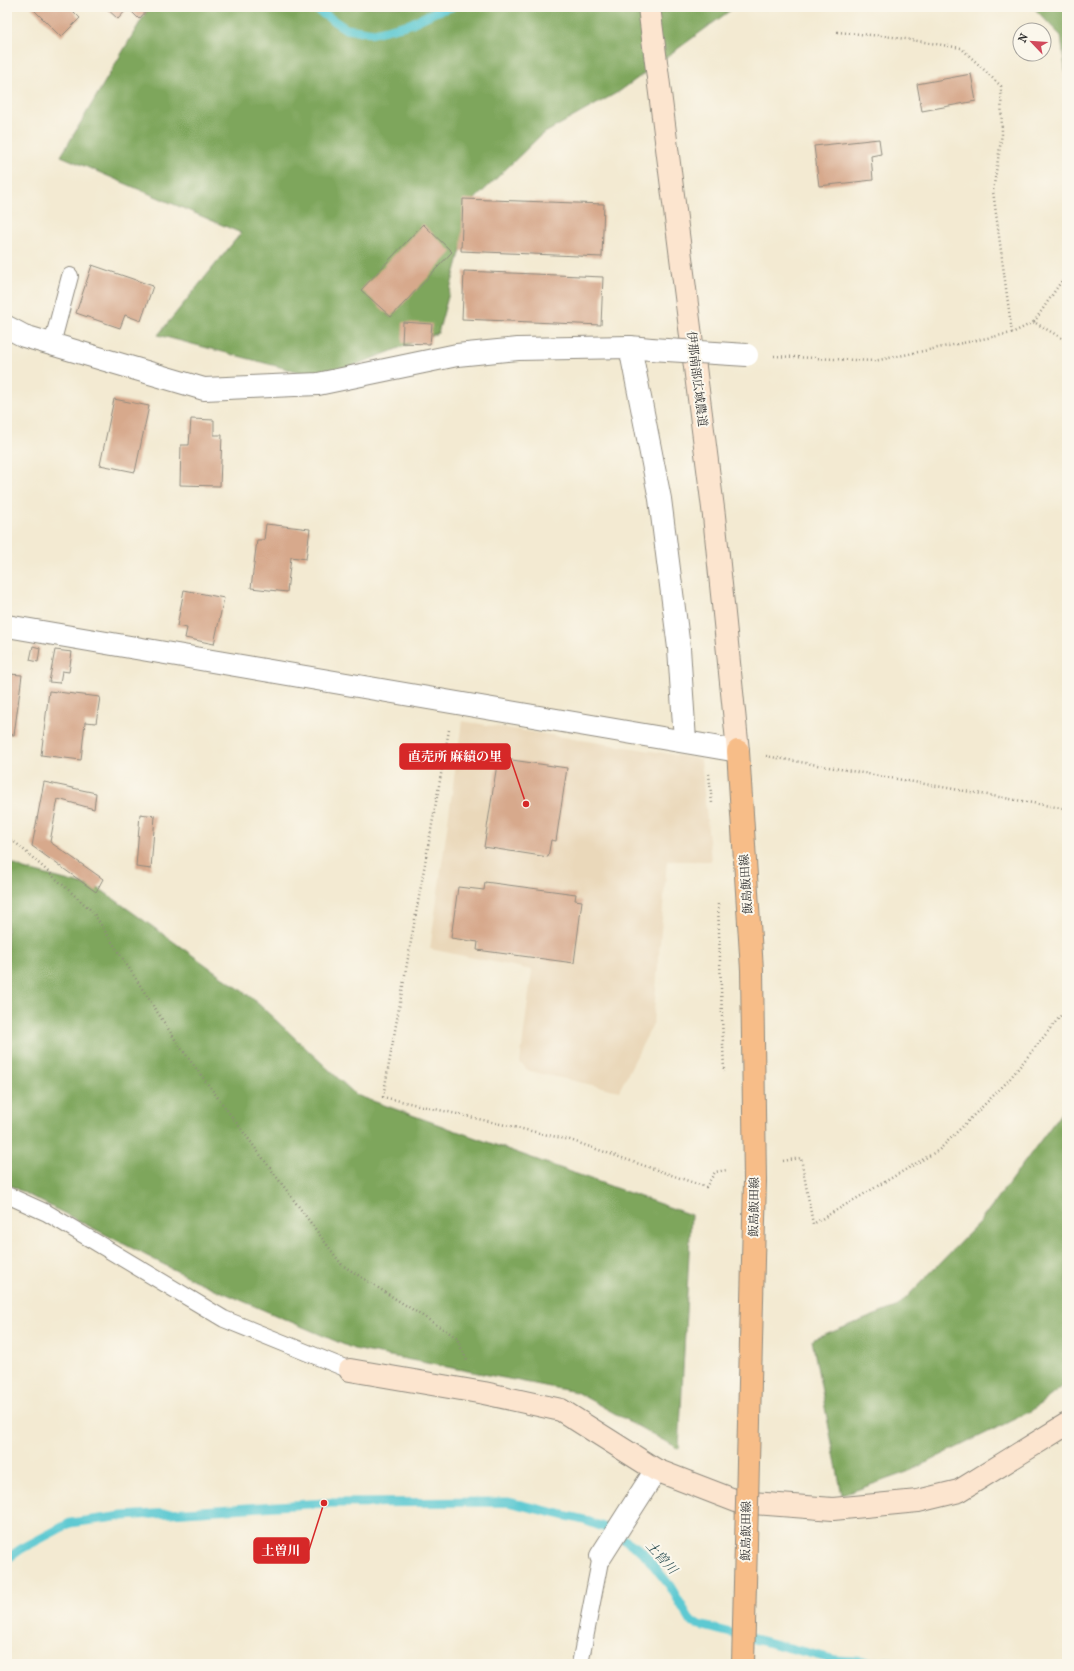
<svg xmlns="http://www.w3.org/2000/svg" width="1074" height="1671" font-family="'IM FELL French Canon','Noto Serif JP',serif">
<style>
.built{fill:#ead8ba}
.forest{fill:#7ea65c;stroke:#546844}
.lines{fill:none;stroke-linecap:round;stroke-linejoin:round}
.stream{stroke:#5dc9d2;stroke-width:9}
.building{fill:#d7a98c}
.lane-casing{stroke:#8f8a7e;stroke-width:18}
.street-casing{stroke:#8f8a7e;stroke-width:24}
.secondary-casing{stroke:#8f8a7e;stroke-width:24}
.primary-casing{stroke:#8f8a7e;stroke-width:24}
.path{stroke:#8f8a7e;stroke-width:2.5;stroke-dasharray:1 3;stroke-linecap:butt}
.lane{stroke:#fff;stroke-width:16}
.street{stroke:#fff;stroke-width:22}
.secondary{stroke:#fce5cf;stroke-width:22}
.primary{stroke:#f7bd88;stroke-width:22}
.street-bridge-casing{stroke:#8f8a7e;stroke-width:24;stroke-linecap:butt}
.primary-bridge-casing{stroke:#8f8a7e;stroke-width:24;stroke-linecap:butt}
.street-bridge{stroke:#fff;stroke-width:22}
.primary-bridge{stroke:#f7bd88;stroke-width:22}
.labels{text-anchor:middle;stroke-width:4;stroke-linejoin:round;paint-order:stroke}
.street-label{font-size:12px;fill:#2b2b2b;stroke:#fbf7ec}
.water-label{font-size:13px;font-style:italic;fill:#3a5a5d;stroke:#fbf7ec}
.leader{fill:none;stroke:#d62828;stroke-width:1.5}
.callout-dot{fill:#d62828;stroke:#fbf7ec;stroke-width:1.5}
.callout{fill:#d62828;stroke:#d62828;stroke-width:1.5}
.callout-label{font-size:13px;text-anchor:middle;font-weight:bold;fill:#fff}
</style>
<rect width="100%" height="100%" fill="#fbf7ec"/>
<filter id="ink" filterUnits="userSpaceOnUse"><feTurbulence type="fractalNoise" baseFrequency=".025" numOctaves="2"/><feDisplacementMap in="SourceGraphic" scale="8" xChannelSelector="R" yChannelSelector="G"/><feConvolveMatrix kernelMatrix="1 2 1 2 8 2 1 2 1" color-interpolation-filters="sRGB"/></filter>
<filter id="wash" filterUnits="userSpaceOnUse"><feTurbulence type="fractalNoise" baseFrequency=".012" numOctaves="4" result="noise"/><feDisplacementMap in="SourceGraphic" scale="16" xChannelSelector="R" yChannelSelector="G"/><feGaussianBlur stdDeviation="0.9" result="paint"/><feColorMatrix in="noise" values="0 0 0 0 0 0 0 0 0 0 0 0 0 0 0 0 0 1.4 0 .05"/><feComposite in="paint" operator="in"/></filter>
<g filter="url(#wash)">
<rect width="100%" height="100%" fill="#f3ead2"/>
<polygon class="built" points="462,721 701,759 711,861 667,861 653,1024 619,1091 529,1071 520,1063 532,970 430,949"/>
<g class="forest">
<polygon points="149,7 735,7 620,91 541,135 475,199 438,333 322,378 158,335 241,233 61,156"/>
<polygon points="1033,7 1067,7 1067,86 1061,36"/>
<polygon points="7,861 24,869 100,889 252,998 356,1095 691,1215 679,1449 576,1392 354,1349 194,1280 7,1184"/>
<polygon points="1067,1105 1067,1383 1031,1411 907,1472 842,1495 812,1340 898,1306 979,1223"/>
</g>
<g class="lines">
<g class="stream">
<polyline points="313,7 346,29 374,33 410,24 435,12 451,7"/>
<polyline points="7,1559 21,1549 70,1523 123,1516 324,1503 508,1502 584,1520 606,1528 642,1551 670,1586 692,1623 836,1660 906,1664"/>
</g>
</g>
<g id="blocks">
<g class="building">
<polygon points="31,7 69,7 80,18 61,37"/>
<polygon points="105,7 150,7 139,19 128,8 118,19"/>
<polygon points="971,74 976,101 922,111 917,84"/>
<polygon points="879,139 881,154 871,156 873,180 819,186 814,146"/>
<polygon points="463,199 604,204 602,257 461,251"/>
<polygon points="423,224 452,252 391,317 361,290"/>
<polygon points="92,265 153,286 141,321 125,315 120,328 76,313"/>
<polygon points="464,271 603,277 601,325 462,319"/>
<polygon points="403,322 432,324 430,344 402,343"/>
<polygon points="114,399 149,406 135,472 100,465"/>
<polygon points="191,419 214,420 214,435 222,435 220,486 180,485 181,445 189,445"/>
<polygon points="266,524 310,529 306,559 291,557 287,592 251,588 257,540 264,540"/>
<polygon points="184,590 224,598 214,644 185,638 187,628 177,626"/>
<polygon points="33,646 40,648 38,662 30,660"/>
<polygon points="55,650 72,652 69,672 62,671 60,683 49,682"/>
<polygon points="7,652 11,652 9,674 22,675 14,735 7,734"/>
<polygon points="49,691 100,697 96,723 85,722 81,760 41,755"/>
<polygon points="498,758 567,768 556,841 551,840 548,857 484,847"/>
<polygon points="44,782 96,793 94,809 58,799 50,842 103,879 96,892 32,846"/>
<polygon points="140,814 155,816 151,869 136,867"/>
<polygon points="485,882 576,894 575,900 582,901 574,963 477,950 478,942 451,938 458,887 484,890"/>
</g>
</g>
</g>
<g filter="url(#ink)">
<use href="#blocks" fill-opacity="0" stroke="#8f8a7e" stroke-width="1"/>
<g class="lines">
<g class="lane-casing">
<g id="lane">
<polyline points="52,344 70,276"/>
<polyline points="7,1195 47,1213 224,1319 350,1370"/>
<polyline points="580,1664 601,1556"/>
</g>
</g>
<g class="street-casing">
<g id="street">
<polyline points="7,327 24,336 204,389 318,384 457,355 518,349 630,347 651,349"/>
<polyline points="630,347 660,499 679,648 685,741"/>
<polyline points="7,626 738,751"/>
<polyline points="601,1556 656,1470"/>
</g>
</g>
<g class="secondary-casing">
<g id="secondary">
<polyline points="649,7 714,516 738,751"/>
<polyline points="350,1370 484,1393 561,1410 656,1470 739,1502 833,1509 918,1501 959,1491 1067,1424"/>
</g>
</g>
<g class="primary-casing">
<polyline id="primary" points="738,751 752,970 755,1180"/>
</g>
<g class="path">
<polyline points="837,32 893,37 961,48 1001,86 1002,134 993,191 1012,333"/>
<polyline points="1034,322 1067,273"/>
<polyline points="774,356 874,361 1012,333 1034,322 1067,341"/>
<polyline points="449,730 383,1097 570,1140 706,1187 715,1172 727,1170"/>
<polyline points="766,756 1067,809"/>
<polyline points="709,774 712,803"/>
<polyline points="7,839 16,843 92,911 178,1044 342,1265 456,1337 468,1362"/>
<polyline points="718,904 724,1072"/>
<polyline points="783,1161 801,1158 813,1224 939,1150 1008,1081 1067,1008"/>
</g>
<use href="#lane" class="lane"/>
<use href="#street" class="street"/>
<use href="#secondary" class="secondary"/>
<use href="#primary" class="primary"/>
<g class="street-bridge-casing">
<polyline id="street-bridge" points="651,349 747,355"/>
</g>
<g class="primary-bridge-casing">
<polyline id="primary-bridge" points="743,1664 755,1180"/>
</g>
<use href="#street-bridge" class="street-bridge"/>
<use href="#primary-bridge" class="primary-bridge"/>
</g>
</g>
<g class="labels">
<g class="street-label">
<text transform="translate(697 379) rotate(83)" y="4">伊那南部広域農道</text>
<text transform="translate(746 884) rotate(-94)" y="4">飯島飯田線</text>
<text transform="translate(754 1207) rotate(-89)" y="4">飯島飯田線</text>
<text transform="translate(746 1531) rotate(-89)" y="4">飯島飯田線</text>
</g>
<g class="water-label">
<text transform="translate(662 1557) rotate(48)" y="5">土曽川</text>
</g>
</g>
<path class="leader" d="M526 804L510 757M324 1503L309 1550"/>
<g class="callout-dot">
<circle cx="526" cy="804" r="4"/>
<circle cx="324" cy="1503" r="4"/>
</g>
<g class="callout">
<rect x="400" y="744" width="110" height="25" rx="4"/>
<rect x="254" y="1538" width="55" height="25" rx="4"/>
</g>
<g class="callout-label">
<text x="455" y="761">直売所 麻績の里</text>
<text x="281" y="1555">土曽川</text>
</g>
<rect width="1074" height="1671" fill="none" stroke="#fbf7ec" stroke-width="24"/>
<g transform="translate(1032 42) rotate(295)"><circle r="19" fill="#fbf7ec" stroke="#a8a59f"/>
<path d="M0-3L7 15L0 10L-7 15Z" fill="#d1495b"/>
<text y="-6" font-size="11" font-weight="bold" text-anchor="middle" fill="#2b2b2b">N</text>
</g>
</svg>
